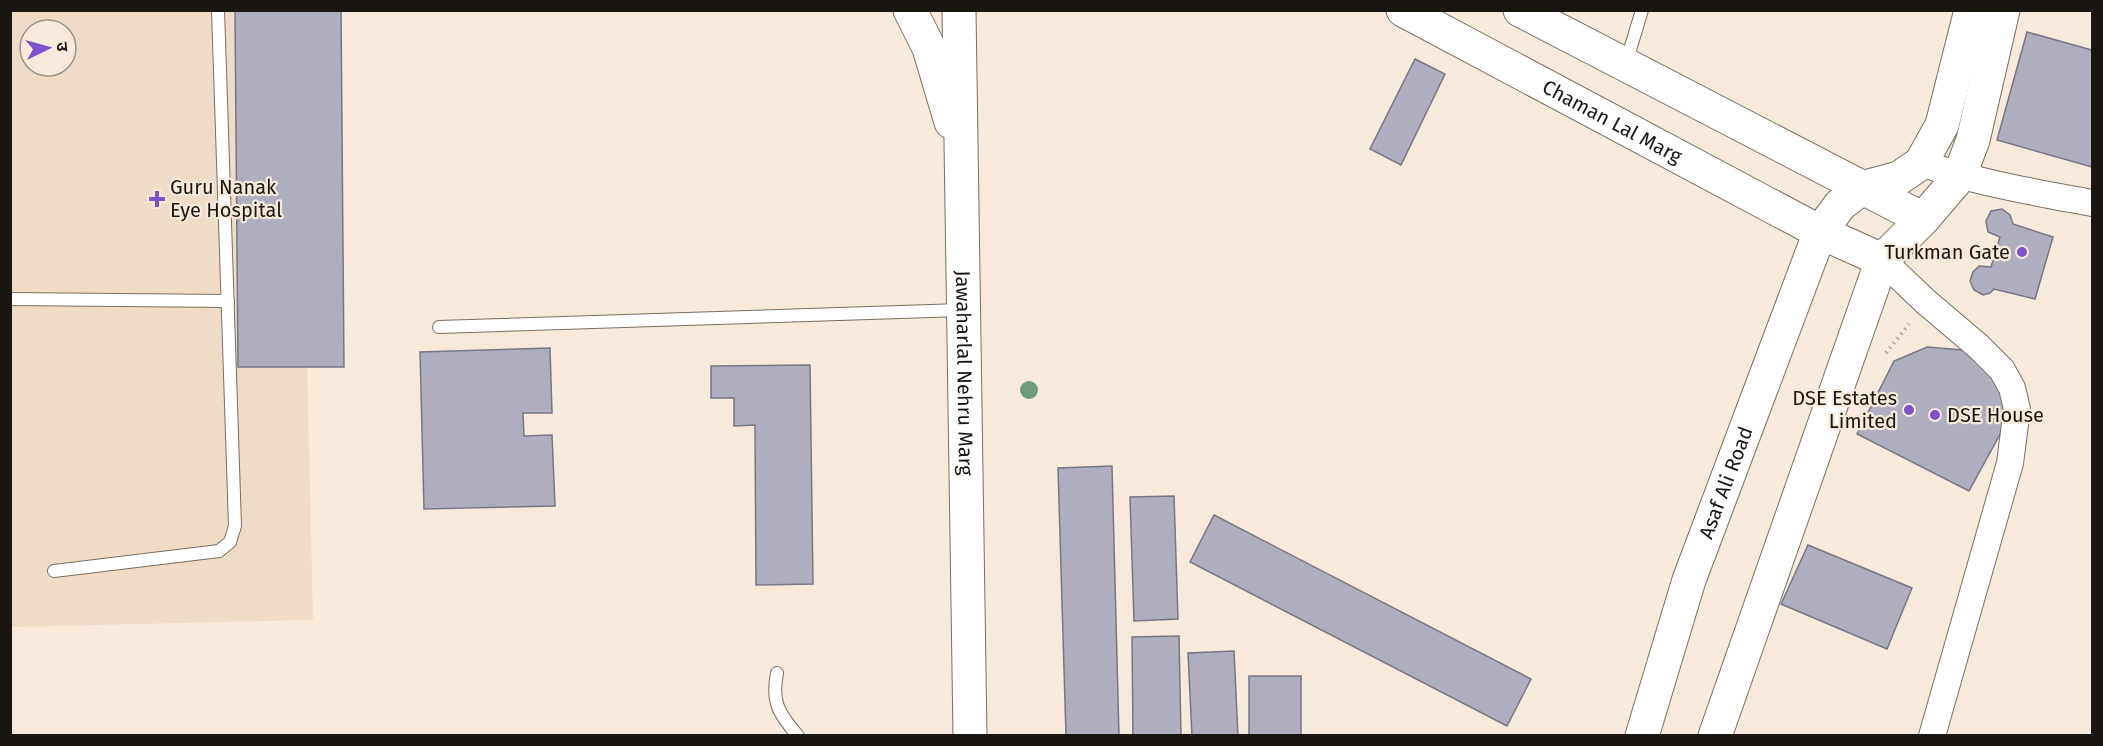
<svg xmlns="http://www.w3.org/2000/svg" width="2103" height="746" font-family="'Fira Sans','Noto Sans Devanagari',sans-serif">
<style>
.built{fill:#eedcc7;fill-rule:evenodd}
.building{fill:#aeaebf;stroke:#767686;stroke-width:1.5}
.lines{fill:none;stroke-linecap:round;stroke-linejoin:round}
.service-casing{stroke:#796e60;stroke-width:14}
.minor-casing{stroke:#796e60;stroke-width:28}
.secondary-casing{stroke:#796e60;stroke-width:35}
.path{stroke:#aaa095;stroke-width:4;stroke-dasharray:1.5 4.5;stroke-linecap:butt}
.service{stroke:#fff;stroke-width:12}
.minor{stroke:#fff;stroke-width:26}
.secondary{stroke:#fff;stroke-width:33}
.tree{fill:#6f9b7f}
.poi-dot{fill:#7f52cb;stroke:#f7eadb;stroke-width:2}
.labels{text-anchor:middle;stroke-width:4.5;stroke-linejoin:round;paint-order:stroke}
.street-label{font-size:20px;fill:#191510;stroke:#f7eadb}
.poi-label{font-size:20px;fill:#191510;stroke:#f7eadb;text-anchor:start}
</style>
<rect width="100%" height="100%" fill="#f7eadb"/>
<path class="built" d="M 10,11 L 299,11 L 313,620 L 11,627 ZM 30,30 L 66,30 L 66,66 L 30,66 Z"/>
<g class="building">
<polygon points="235,10 341,10 344,367 238,367"/>
<polygon points="2027,32 2092,50 2092,167 1997,140"/>
<polygon points="1415,59 1445,74 1401,165 1370,149"/>
<polygon points="2002,209 2010,215 2013,224 2053,237 2035,299 1994,289 1990,293 1983,295 1974,290 1970,281 1973,272 1979,266 1991,267 2000,237 1988,232 1986,221 1991,211"/>
<polygon points="1927,347 1963,350 1990,369 2003,397 2005,425 1969,491 1857,434 1894,361"/>
<polygon points="550,348 552,413 523,413 524,436 552,435 555,506 424,509 420,352"/>
<polygon points="810,365 813,584 756,585 755,425 734,426 734,398 711,398 711,366"/>
<polygon points="1112,466 1119,736 1066,736 1058,468"/>
<polygon points="1174,496 1178,619 1134,621 1130,497"/>
<polygon points="1214,515 1531,679 1507,726 1190,562"/>
<polygon points="1808,545 1912,588 1887,649 1781,604"/>
<polygon points="1179,636 1181,736 1133,736 1132,637"/>
<polygon points="1234,651 1238,736 1192,736 1188,653"/>
<rect x="1249" y="676" width="52" height="60"/>
</g>
<g class="lines">
<g class="service-casing">
<g id="service">
<polyline points="1626,63 1642,10"/>
<polyline points="10,299 228,301"/>
<polyline points="439,327 962,310"/>
<polyline points="54,571 219,551 230,542 235,526 218,10"/>
<path d="M 777,673 C 771,702 779,714 798,736"/>
</g>
</g>
<g class="minor-casing">
<g id="minor">
<path d="M 1921,163 C 1978,183 2033,192 2092,203"/>
<polyline points="1882,260 1926,302 1978,346 2002,370 2012,388 2017,409 2010,463 1932,736"/>
</g>
</g>
<g class="secondary-casing">
<g id="secondary">
<polyline points="910,10 929,48 951,122"/>
<path id="s1" d="M 959,10 L 970,736"/>
<path id="s2" d="M 1403,10 L 1820,232 L 1882,260"/>
<polyline points="1520,10 1923,219"/>
<path id="s3" d="M 1642,736 L 1689,580 L 1820,232 L 1840,205 L 1862,188 L 1899,178 L 1921,163 L 1942,125 L 1971,10"/>
<polyline points="1715,736 1882,260 1923,219 1959,177 1973,140 2003,10"/>
</g>
</g>
<polyline class="path" points="1886,353 1909,324"/>
<use href="#service" class="service"/>
<use href="#minor" class="minor"/>
<use href="#secondary" class="secondary"/>
</g>
<circle class="tree" cx="1029" cy="390" r="9"/>
<g class="poi-dot">
<path d="M154 190h6v6h6v6h-6v6h-6v-6h-6v-6h6z"/>
<circle cx="2022" cy="252" r="6"/>
<circle cx="1909" cy="410" r="6"/>
<circle cx="1935" cy="415" r="6"/>
</g>
<g class="labels">
<g class="street-label">
<text dy="7" stroke="none"><textPath href="#s2" startOffset="237">Chaman Lal Marg</textPath></text>
<text dy="7" stroke="none"><textPath href="#s1" startOffset="363">Jawaharlal Nehru Marg</textPath></text>
<text dy="7" stroke="none"><textPath href="#s3" startOffset="267">Asaf Ali Road</textPath></text>
</g>
<g class="poi-label">
<text x="170" y="194">Guru Nanak<tspan x="170" dy="23">Eye Hospital</tspan></text>
<text x="2010" y="259" text-anchor="end">Turkman Gate</text>
<text x="1897" y="405" text-anchor="end">DSE Estates<tspan x="1897" dy="23">Limited</tspan></text>
<text x="1947" y="422">DSE House</text>
</g>
</g>
<rect width="2103" height="746" fill="none" stroke="#191510" stroke-width="24"/>
<g transform="translate(48 48) rotate(85)"><circle r="28" fill="#f7eadb" stroke="#9e958a" stroke-width="1.5"/>
<path d="M0-4.5L10 22L0 15L-10 22Z" fill="#7f52cb"/>
<text y="-9" font-size="16" font-weight="bold" text-anchor="middle" fill="#191510">उ</text>
</g>
</svg>
